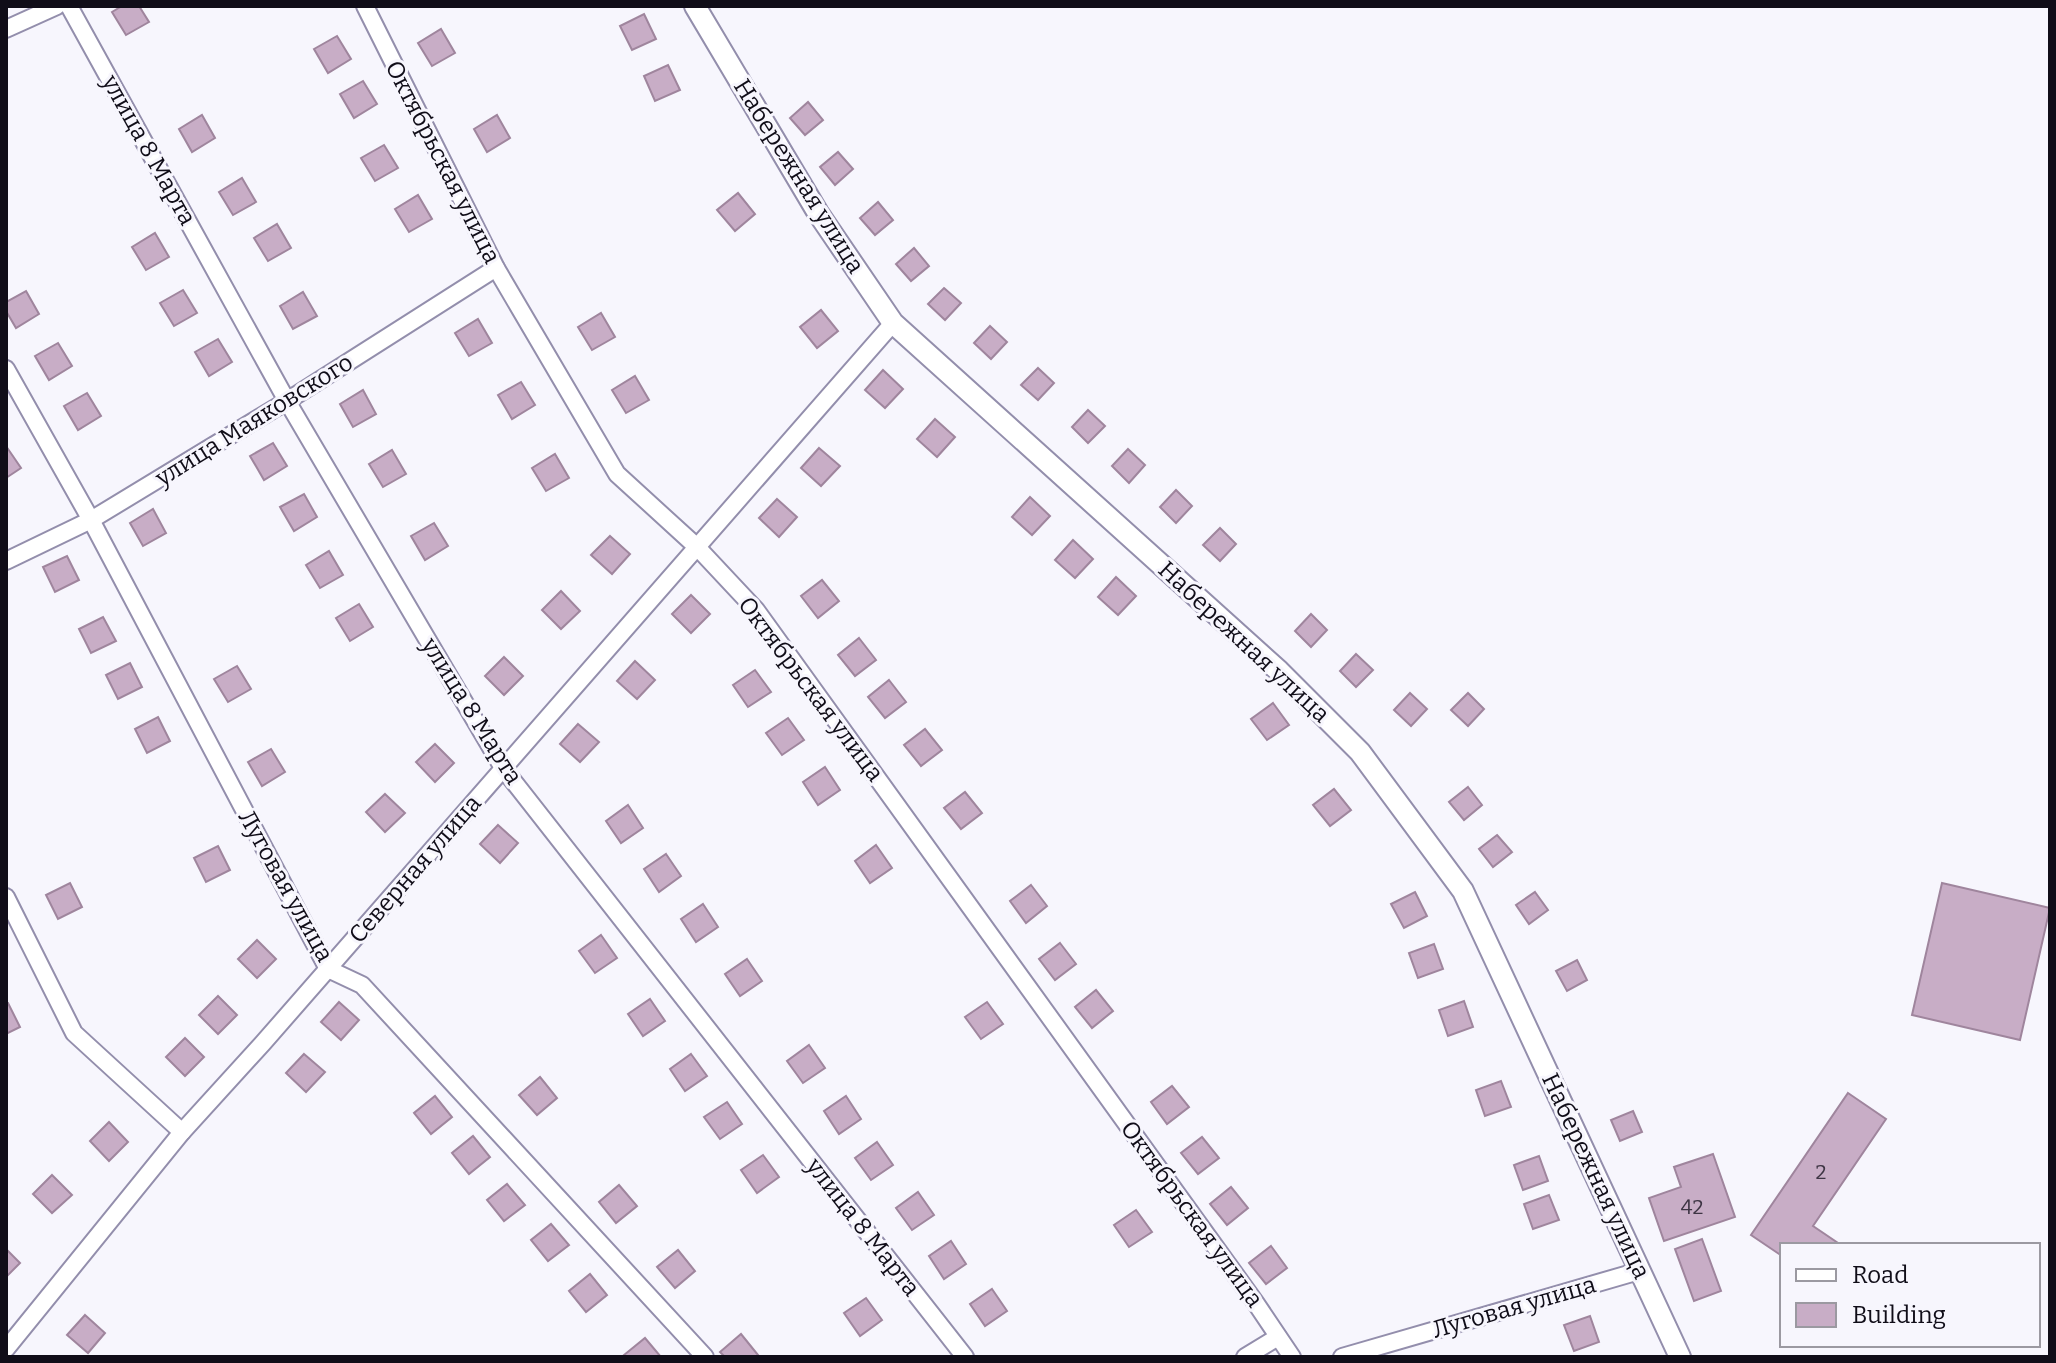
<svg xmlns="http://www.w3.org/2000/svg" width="2056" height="1363" font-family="Bitter,serif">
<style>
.building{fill:#c8adc6;stroke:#9f859d;stroke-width:2}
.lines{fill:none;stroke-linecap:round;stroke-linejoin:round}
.minor-casing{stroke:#938eac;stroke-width:20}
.tertiary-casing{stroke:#938eac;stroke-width:24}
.minor{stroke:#fff;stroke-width:16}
.tertiary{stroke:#fff;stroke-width:20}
.labels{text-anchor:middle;stroke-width:6;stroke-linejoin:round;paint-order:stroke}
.number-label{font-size:20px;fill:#3e3544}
.street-label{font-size:24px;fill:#100d18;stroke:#f7f6fd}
</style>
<rect width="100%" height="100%" fill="#f7f6fd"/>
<g class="building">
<polygon points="122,6 139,6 149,22 126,35 112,12"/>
<polygon points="644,14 656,39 632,50 620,26"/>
<polygon points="441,29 455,53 432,66 418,43"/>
<polygon points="337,36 351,59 328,73 314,49"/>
<polygon points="668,65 680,90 655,101 644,76"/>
<polygon points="363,81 377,104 354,118 340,94"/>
<polygon points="808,102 823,120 805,135 790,118"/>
<polygon points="202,115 215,138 192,152 179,129"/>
<polygon points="497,115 510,138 487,152 474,129"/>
<polygon points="384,145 398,168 375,181 361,158"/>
<polygon points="838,152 853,169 835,185 820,167"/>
<polygon points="242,178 256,202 233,215 219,192"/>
<polygon points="738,193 755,214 735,231 717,210"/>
<polygon points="418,195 432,219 409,232 395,209"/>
<polygon points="878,202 893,220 875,235 860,218"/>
<polygon points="277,224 291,248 268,261 254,238"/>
<polygon points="155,233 169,257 146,270 132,247"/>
<polygon points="914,248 929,266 911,281 896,264"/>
<polygon points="944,288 961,303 945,320 928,304"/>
<polygon points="183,290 197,313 174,326 160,303"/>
<polygon points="26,291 39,314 16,328 6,311 6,302"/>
<polygon points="303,292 317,316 293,329 280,306"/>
<polygon points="821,310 838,331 817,348 800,327"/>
<polygon points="601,313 615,337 592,350 578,327"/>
<polygon points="478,319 492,343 469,356 455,333"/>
<polygon points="990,326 1007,342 991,359 974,343"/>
<polygon points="218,339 232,362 209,376 195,352"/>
<polygon points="58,343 72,366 49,380 35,356"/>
<polygon points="1038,368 1054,383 1038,400 1021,385"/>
<polygon points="883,370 903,389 885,408 865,390"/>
<polygon points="635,376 649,400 626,413 612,390"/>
<polygon points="521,382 535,405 512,419 498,395"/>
<polygon points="363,390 376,414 353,427 340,404"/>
<polygon points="87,393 101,416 78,430 64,406"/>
<polygon points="1088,410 1105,426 1088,443 1072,427"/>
<polygon points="935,419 955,437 937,457 917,439"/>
<polygon points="273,443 287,466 264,480 250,456"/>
<polygon points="6,446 21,468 6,478"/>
<polygon points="819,448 840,466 821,486 801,468"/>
<polygon points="1128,449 1145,465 1129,483 1112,466"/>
<polygon points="392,450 406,474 383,487 369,464"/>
<polygon points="555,454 569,478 546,491 532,468"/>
<polygon points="1176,490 1192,506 1176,523 1160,507"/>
<polygon points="304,494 317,517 294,531 280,507"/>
<polygon points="1030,497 1050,516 1032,535 1012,517"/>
<polygon points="777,499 797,517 779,537 759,518"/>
<polygon points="153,509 166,533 143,546 130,523"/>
<polygon points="434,523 448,546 425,560 411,536"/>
<polygon points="1220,528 1236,544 1220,561 1203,545"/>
<polygon points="610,536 630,554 612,574 591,555"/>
<polygon points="1073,540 1093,559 1075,578 1055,560"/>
<polygon points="329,551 343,575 320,588 306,565"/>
<polygon points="67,556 79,580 55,592 43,567"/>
<polygon points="1116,577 1136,596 1118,615 1098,597"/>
<polygon points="822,580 839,601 818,618 801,596"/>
<polygon points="561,591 580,611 561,629 542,610"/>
<polygon points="691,595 710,614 691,633 672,614"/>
<polygon points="359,604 373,627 350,641 336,618"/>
<polygon points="1311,614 1327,630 1311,647 1295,631"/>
<polygon points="103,617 116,641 91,653 79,629"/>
<polygon points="859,638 876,660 855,676 838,655"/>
<polygon points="1356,654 1373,670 1356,687 1340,671"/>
<polygon points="504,657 523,676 504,695 485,676"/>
<polygon points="635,661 655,680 637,699 617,681"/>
<polygon points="130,663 142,687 118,699 106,675"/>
<polygon points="237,666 251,689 228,702 214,679"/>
<polygon points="755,670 771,692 748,707 733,685"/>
<polygon points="889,680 906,702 885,718 868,697"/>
<polygon points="1410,693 1427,709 1411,726 1394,710"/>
<polygon points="1468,693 1484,709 1468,726 1451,710"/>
<polygon points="1273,703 1289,725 1267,740 1251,719"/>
<polygon points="158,717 170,741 147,753 135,729"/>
<polygon points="788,718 804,740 782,755 766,733"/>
<polygon points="578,724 599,742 580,762 560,744"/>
<polygon points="925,729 942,750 921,766 904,745"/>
<polygon points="435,744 454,763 435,782 416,762"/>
<polygon points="271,749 285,772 262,786 248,762"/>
<polygon points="825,767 840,790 818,805 803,782"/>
<polygon points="1468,787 1482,805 1464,820 1449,802"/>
<polygon points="1334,789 1351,810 1330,826 1313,805"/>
<polygon points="965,792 982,813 961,829 944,808"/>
<polygon points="385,794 405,813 385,832 366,812"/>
<polygon points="628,805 643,828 621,843 606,821"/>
<polygon points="498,825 518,843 500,863 480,844"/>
<polygon points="1497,835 1512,852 1493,867 1479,849"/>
<polygon points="876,845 892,868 870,883 855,861"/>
<polygon points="218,846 230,870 206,882 194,858"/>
<polygon points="666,854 681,876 659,892 644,869"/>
<polygon points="70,883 82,907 58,919 46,895"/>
<polygon points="1942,883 2050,908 2020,1040 1912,1015"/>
<polygon points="1031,885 1047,906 1026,923 1010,901"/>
<polygon points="1415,892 1427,916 1404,928 1391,904"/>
<polygon points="1535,892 1548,910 1529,924 1516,905"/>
<polygon points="703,904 718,927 696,942 681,919"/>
<polygon points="601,935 617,958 595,973 579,951"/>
<polygon points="257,940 276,959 257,978 238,959"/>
<polygon points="1060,943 1076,964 1055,980 1039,959"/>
<polygon points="1434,944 1443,969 1418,978 1409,953"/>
<polygon points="747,959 762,981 740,996 725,974"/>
<polygon points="1577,960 1587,980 1567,991 1556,971"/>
<polygon points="1096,990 1113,1011 1092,1028 1075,1007"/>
<polygon points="218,996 237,1015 218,1034 199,1015"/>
<polygon points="650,999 665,1021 643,1036 628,1014"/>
<polygon points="1464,1001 1473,1027 1448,1036 1439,1010"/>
<polygon points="339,1002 359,1020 341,1040 321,1022"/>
<polygon points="987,1002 1003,1024 981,1039 965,1017"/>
<polygon points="6,1003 8,1003 20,1027 6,1034"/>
<polygon points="185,1038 204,1057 185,1076 166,1057"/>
<polygon points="809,1045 825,1068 803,1083 787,1061"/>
<polygon points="304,1054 325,1072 306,1092 286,1073"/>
<polygon points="691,1054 707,1076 685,1091 670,1069"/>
<polygon points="540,1077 557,1098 537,1115 519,1095"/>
<polygon points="1501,1081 1511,1107 1485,1116 1476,1090"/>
<polygon points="1172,1086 1189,1107 1167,1124 1151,1102"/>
<polygon points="1848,1093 1886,1119 1813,1226 1841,1245 1782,1245 1782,1256 1751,1235"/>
<polygon points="435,1096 452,1117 431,1134 414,1113"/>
<polygon points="846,1096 861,1119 839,1134 824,1111"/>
<polygon points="727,1102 742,1124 720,1139 704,1117"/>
<polygon points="1633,1111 1642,1132 1620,1141 1611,1120"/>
<polygon points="109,1122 128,1142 109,1161 90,1141"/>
<polygon points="473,1136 490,1157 469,1174 452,1153"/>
<polygon points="1202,1137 1219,1158 1198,1174 1181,1153"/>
<polygon points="877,1142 893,1165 871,1180 855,1158"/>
<polygon points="1713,1154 1735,1217 1664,1241 1649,1198 1681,1187 1674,1167"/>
<polygon points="763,1155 779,1177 757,1193 741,1170"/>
<polygon points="1539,1156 1548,1181 1523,1190 1514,1165"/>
<polygon points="52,1175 72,1195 52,1213 33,1194"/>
<polygon points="507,1184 525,1205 504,1221 487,1200"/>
<polygon points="619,1185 637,1206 616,1223 599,1202"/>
<polygon points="1231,1187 1248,1208 1227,1225 1210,1204"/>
<polygon points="918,1192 934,1215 912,1230 896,1208"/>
<polygon points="1549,1195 1559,1220 1533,1229 1524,1204"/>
<polygon points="1136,1210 1152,1232 1129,1247 1114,1225"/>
<polygon points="551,1224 569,1245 548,1261 531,1240"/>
<polygon points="1702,1239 1721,1291 1694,1301 1675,1249"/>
<polygon points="951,1241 966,1264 944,1279 929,1256"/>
<polygon points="1271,1246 1287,1268 1266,1284 1249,1263"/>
<polygon points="6,1249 20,1263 6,1277"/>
<polygon points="678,1250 695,1271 675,1288 657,1267"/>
<polygon points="590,1274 607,1295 586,1312 569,1291"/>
<polygon points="992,1289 1007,1311 985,1326 970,1304"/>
<polygon points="866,1298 882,1320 860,1336 844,1313"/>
<polygon points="85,1315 105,1333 88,1353 67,1335"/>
<polygon points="1590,1316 1599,1342 1574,1351 1564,1325"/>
<polygon points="741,1334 758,1355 756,1357 725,1357 720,1352"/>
<polygon points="645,1338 661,1357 626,1357 624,1355"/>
</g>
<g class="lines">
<g class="minor-casing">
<g id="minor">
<polyline points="69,6 287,401 503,768 965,1357"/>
<polyline points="365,6 496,268 617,474 697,547 756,610 1255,1302 1292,1357"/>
<polyline points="6,29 57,6"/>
<polyline points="6,369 91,520 328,969 362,985 705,1357"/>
<polyline points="6,561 91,520 287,401 496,268"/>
<polyline points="6,897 74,1033 182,1132"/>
<polyline points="6,1349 182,1132 263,1043 893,323"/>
<polyline points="1245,1357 1278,1337"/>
<polyline points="1342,1357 1639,1271"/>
</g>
</g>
<g class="tertiary-casing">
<polyline id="tertiary" points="695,6 818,213 893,323 1279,671 1360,752 1463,891 1680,1357"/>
</g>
<use href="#minor" class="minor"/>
<use href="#tertiary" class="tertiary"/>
</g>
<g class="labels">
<g class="number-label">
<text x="1821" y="1179">2</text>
<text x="1692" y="1214">42</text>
</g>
<g class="street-label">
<text transform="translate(149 150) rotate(61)" y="8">улица 8 Марта</text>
<text transform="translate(443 162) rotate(63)" y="8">Октябрьская улица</text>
<text transform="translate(799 176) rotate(58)" y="8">Набережная улица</text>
<text transform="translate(254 420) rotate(-32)" y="8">улица Маяковского</text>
<text transform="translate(1244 642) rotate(43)" y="8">Набережная улица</text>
<text transform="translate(811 689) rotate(53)" y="8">Октябрьская улица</text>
<text transform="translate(472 711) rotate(58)" y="8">улица 8 Марта</text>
<text transform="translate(415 869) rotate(-49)" y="8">Северная улица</text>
<text transform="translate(286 886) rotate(61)" y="8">Луговая улица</text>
<text transform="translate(1596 1176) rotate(65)" y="8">Набережная улица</text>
<text transform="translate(1192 1214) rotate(54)" y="8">Октябрьская улица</text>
<text transform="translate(863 1227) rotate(52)" y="8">улица 8 Марта</text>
<text transform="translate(1514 1307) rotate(-16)" y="8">Луговая улица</text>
</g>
</g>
<rect width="2056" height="1363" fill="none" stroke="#100d18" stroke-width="16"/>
<rect x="1780" y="1243" width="260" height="104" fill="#f7f6fd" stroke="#9b99a1" stroke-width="2"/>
<rect x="1796" y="1269" width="40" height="12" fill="#ffffff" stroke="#9b99a1" stroke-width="2"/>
<text x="1852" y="1283" font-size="24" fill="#100d18">Road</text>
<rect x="1796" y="1303" width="40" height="24" fill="#c8adc6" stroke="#9b99a1" stroke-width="2"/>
<text x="1852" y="1323" font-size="24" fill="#100d18">Building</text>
</svg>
